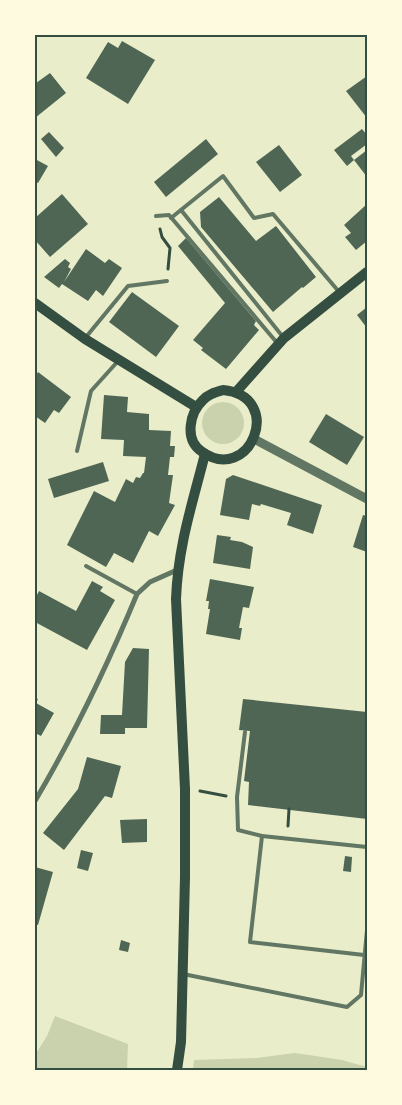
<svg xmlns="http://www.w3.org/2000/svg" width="402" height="1105" font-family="Raleway,sans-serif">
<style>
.green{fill:#cad2ad}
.building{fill:#4f6655}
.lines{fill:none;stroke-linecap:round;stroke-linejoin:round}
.path{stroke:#344e41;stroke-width:3}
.service{stroke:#617663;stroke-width:4}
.minor{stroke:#617663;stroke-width:5}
.tertiary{stroke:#617663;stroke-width:9}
.secondary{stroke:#344e41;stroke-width:10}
.neatline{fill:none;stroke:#344e41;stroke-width:2}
</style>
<rect width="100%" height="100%" fill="#e9edc9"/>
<g class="green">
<circle cx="223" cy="423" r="21"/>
<polygon points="55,1016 128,1044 127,1070 35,1070 35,1055 47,1036"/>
<polygon points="295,1053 342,1060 367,1067 367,1070 193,1070 194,1060 256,1058"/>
</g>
<g class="building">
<polygon points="122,41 155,60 128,104 86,78 108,42 118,48"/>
<polygon points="50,73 66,93 35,118 35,81 36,83"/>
<polygon points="367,76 367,118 346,91"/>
<polygon points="362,129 367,135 367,144 351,156 354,160 347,166 334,150"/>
<polygon points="49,132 64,148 56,157 41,139"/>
<polygon points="206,139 218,154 166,197 154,182"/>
<polygon points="279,145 302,175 280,192 256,162"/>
<polygon points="367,150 367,177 354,160"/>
<polygon points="35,159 48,166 38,183 35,182"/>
<polygon points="62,194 88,224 50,257 35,240 35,218"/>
<polygon points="219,197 256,241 276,226 316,277 303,288 302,287 273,312 201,227 200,212"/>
<polygon points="367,204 367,241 356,250 345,237 351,233 344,225"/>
<polygon points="186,238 256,321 254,325 259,330 226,369 201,350 203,348 193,340 225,303 178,246"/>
<polygon points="86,249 105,263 109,259 122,268 103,296 96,290 88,301 62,284 59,288 44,277 65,259 70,263 68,267 71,269 64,282"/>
<polygon points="132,292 179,326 156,357 109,322"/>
<polygon points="367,307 367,328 357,315"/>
<polygon points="38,372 71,397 59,413 54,410 45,423 35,416 35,377"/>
<polygon points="104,395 128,397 127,412 149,414 149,430 171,431 170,446 175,446 174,457 170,457 168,475 173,475 169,503 175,505 158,536 149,531 133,563 114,553 106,567 67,545 94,491 115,502 126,479 133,483 136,477 140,478 143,473 144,473 146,457 123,456 124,440 101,439"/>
<polygon points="326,414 364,437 347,465 309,442"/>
<polygon points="103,462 109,481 54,498 48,479"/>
<polygon points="233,475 322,505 313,534 287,525 291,513 261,504 260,506 252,504 249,520 220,515 226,479"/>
<polygon points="363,515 367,516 367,552 353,547"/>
<polygon points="217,535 231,537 230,540 242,542 253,547 250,569 213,563"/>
<polygon points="210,579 254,587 249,608 243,607 239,628 242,628 240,640 206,634 210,609 208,609 209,601 206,601"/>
<polygon points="92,581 103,587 100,591 115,600 87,650 35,622 35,599 39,591 76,611"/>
<polygon points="133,648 149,649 147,728 125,728 125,734 100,734 101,715 122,715 125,662"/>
<polygon points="35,698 38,699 36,703 54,713 41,736 35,733"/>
<polygon points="243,699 367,712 367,819 248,805 249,782 244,781 250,731 239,730"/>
<polygon points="87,757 121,766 112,798 105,796 64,850 43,833 78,789"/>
<polygon points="147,819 147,842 122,843 120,820"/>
<polygon points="81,850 93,853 88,871 77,868"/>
<polygon points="345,856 352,857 351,872 343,871"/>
<polygon points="35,867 53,872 38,925 35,924"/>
<polygon points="121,940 130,943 128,952 119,950"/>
</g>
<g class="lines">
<g class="path">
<polyline points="160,229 162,237 170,248 168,269"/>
<polyline points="200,791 226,796"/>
<polyline points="288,826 289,809"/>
</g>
<g class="service">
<polyline points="181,210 283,337"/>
<polyline points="156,216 169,215 278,344"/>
<polyline points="171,218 223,176 254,218 273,214 340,293"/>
<polyline points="86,337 128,286 167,281"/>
<polyline points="77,451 91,391 119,360"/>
<polyline points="86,566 137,594"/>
<polyline points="245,732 237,797 238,830 262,836 367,847"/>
<polyline points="262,836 250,942 364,955"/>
<polyline points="183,974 347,1007 361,995 367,930"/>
</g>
<path class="minor" d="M 35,801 C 74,735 108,664 137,594 L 150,582 L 177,570"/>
<polyline class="tertiary" points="254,439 367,499"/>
<g class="secondary">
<polyline points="35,303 85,339 196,407"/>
<path d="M 223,390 C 286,396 250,487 201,451 C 184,439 190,412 203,400 C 208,394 216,392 223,390 Z"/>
<polyline points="236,392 284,338 367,272"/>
<path d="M 177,1070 L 181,1042 L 185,877 L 185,789 L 176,599 C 178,546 192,505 205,454"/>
</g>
</g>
<rect width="402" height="1105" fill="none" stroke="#fefae0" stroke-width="72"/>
<rect x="36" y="36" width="330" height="1033" class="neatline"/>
</svg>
